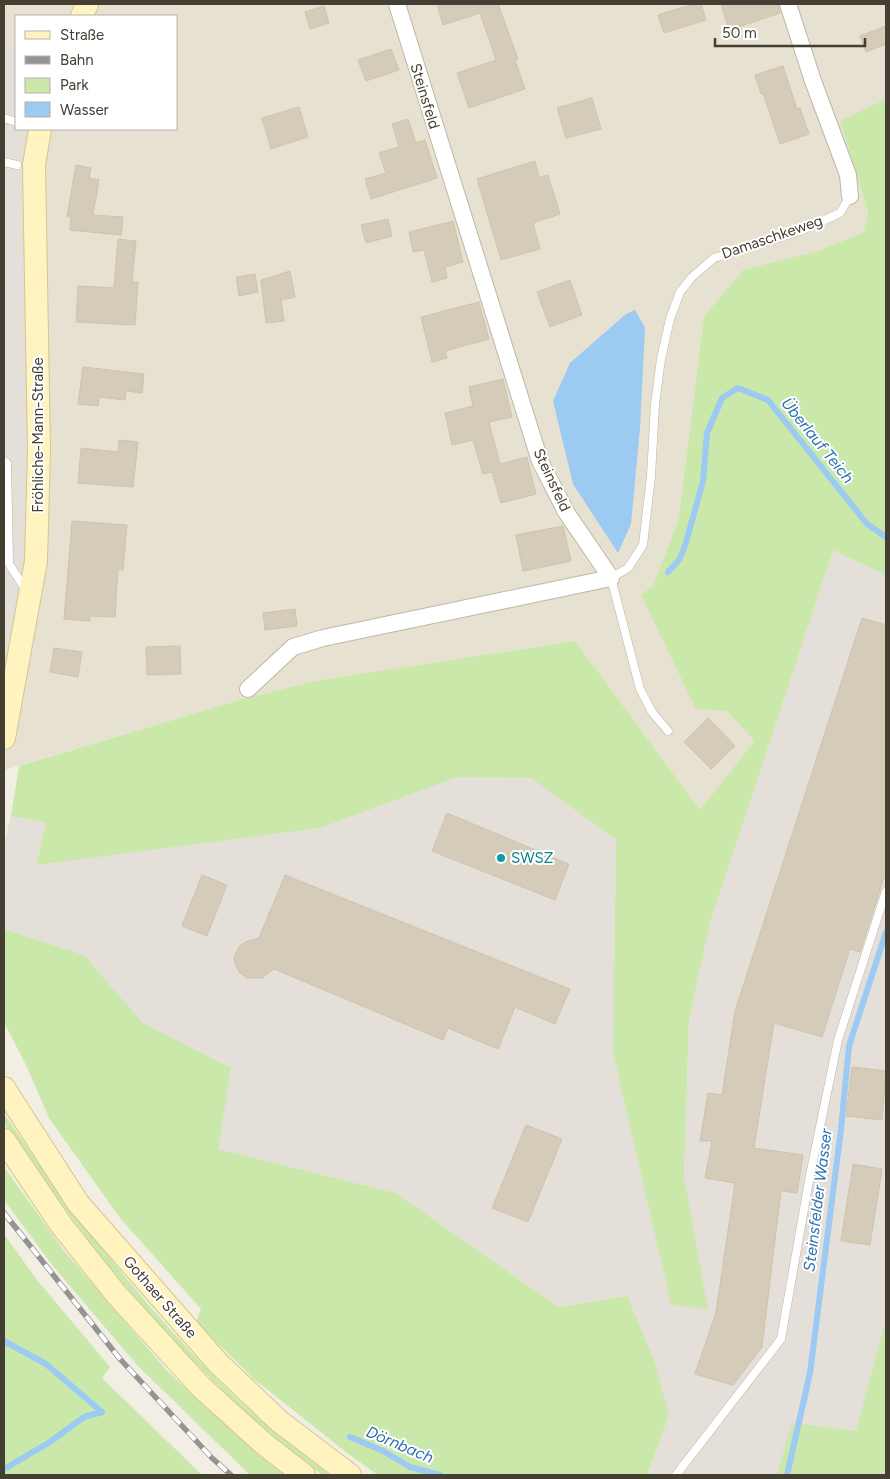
<svg xmlns="http://www.w3.org/2000/svg" width="890" height="1479" font-family="Figtree,sans-serif">
<style>
.residential{fill:#e6e1d1}
.industrial{fill:#e4dfd8}
.green{fill:#c9e8aa}
.parking{fill:#e2e0dc}
.water{fill:#9ccaf2}
.lines{fill:none;stroke-linecap:round;stroke-linejoin:round}
.stream{stroke:#9ccaf2;stroke-width:6}
.building{fill:#d4cbb8;stroke:#cfc3ab}
.lane-casing{stroke:#beb7a6;stroke-width:9}
.street-casing{stroke:#beb7a6;stroke-width:18}
.secondary-casing{stroke:#d4c691;stroke-width:24}
.lane{stroke:#fff;stroke-width:8}
.street{stroke:#fff;stroke-width:16}
.secondary{stroke:#fff3c0;stroke-width:22}
.rail-casing{stroke:#949494;stroke-width:5.5}
.rail{stroke:#fff;stroke-width:4;stroke-dasharray:11;stroke-linecap:butt}
.culture-dot{fill:#0f9aa8;stroke:#fff;stroke-width:2}
.labels{text-anchor:middle;stroke-width:4;stroke-linejoin:round;paint-order:stroke}
.street-label{font-size:15px;fill:#443e33;stroke:#fff}
.culture-label{font-size:15px;fill:#0d838f;stroke:#fff;text-anchor:start}
.water-label{font-size:16px;font-style:italic;fill:#2a71b2;stroke:#fff}
</style>
<rect width="100%" height="100%" fill="#f2eee3"/>
<polygon class="residential" points="4,4 886,4 886,99 840,121 868,212 864,232 818,251 704,317 679,518 653,586 727,711 756,741 700,810 575,641 320,680 246,698 4,770 46,484 42,143 46,129 176,129 176,16 16,16 16,45 4,40"/>
<g class="industrial">
<polygon points="4,40 16,45 16,129 46,129 42,143 46,484 4,767"/>
<polygon points="833,549 886,575 886,1319 856,1431 777,1475 647,1475 669,1416 627,1296 558,1307 396,1193 217,1149 231,1068 143,1023 84,955 4,929 4,845 11,816 46,823 36,864 320,828 458,777 531,778 616,840 613,1053 671,1303 707,1310 684,1176 689,1020 710,923"/>
</g>
<g class="green">
<polygon points="886,99 886,575 833,550 710,923 689,1020 684,1176 708,1310 671,1304 613,1053 616,840 531,778 458,777 320,828 36,865 46,823 11,816 19,766 246,698 320,680 575,641 700,810 755,741 727,711 696,709 641,595 653,586 679,518 704,317 743,270 818,251 864,232 868,212 840,121"/>
<polygon points="4,929 84,955 143,1023 231,1068 218,1149 396,1193 558,1307 627,1296 655,1363 669,1416 647,1475 378,1475 347,1453 254,1379 196,1322 201,1309 120,1218 49,1118 27,1067 4,1022"/>
<path d="M 4,1114 C 58,1192 114,1268 178,1338 C 196,1357 214,1377 233,1395 C 264,1424 297,1450 330,1475 L 322,1475 C 250,1420 185,1357 127,1288 C 83,1236 44,1179 4,1124 Z"/>
<polygon points="4,1167 65,1252 168,1372 257,1454 285,1475 250,1475 137,1365 53,1266 4,1200"/>
<polygon points="4,1234 37,1280 110,1367 102,1378 202,1475 4,1475"/>
<polygon points="886,1319 886,1475 777,1475 792,1423 856,1431"/>
</g>
<polygon class="parking" points="4,180 13,189 10,377 4,378"/>
<polygon class="water" points="635,310 645,328 640,428 631,524 618,553 573,484 553,401 570,363 626,314"/>
<g class="lines">
<g class="stream">
<polyline points="668,572 679,560 685,546 703,481 707,433 722,398 738,388 768,400 867,524 886,537"/>
<polyline points="4,1341 46,1364 102,1412"/>
<polyline points="350,1437 383,1451 410,1467 440,1475"/>
<polyline points="4,1469 50,1442 84,1417 102,1412"/>
<polyline points="787,1475 810,1373 841,1129 849,1046 886,932"/>
</g>
</g>
<g class="building">
<polygon points="437,4 498,4 518,59 515,60 525,89 469,108 457,73 496,60 480,13 443,25"/>
<polygon points="694,4 701,4 706,20 664,33 658,15"/>
<polygon points="721,4 778,4 780,13 729,30"/>
<polygon points="324,6 329,23 310,29 305,12"/>
<polygon points="886,26 886,44 866,52 860,36"/>
<polygon points="391,49 399,70 366,81 358,60"/>
<polygon points="783,66 797,109 800,108 809,134 780,144 763,93 761,94 755,75"/>
<polygon points="592,98 601,129 566,138 557,108"/>
<polygon points="299,107 308,137 271,149 262,118"/>
<polygon points="408,119 416,143 425,140 437,178 371,199 365,179 386,173 379,153 399,147 392,124"/>
<polygon points="535,161 539,177 548,175 560,214 533,223 540,249 501,260 477,179"/>
<polygon points="76,165 91,168 89,178 99,180 93,215 123,217 121,235 70,230 71,217 67,216"/>
<polygon points="388,219 392,236 366,243 361,225"/>
<polygon points="453,221 463,262 445,267 447,278 432,282 424,250 413,252 409,232"/>
<polygon points="118,239 136,241 132,282 138,282 135,325 76,322 78,286 114,288"/>
<polygon points="290,271 295,297 281,300 284,321 266,323 261,280"/>
<polygon points="255,274 258,292 239,296 236,277"/>
<polygon points="570,280 582,315 550,327 537,292"/>
<polygon points="479,302 489,339 445,351 447,358 432,362 421,317"/>
<polygon points="83,367 144,374 142,393 126,391 125,400 99,397 98,406 78,404"/>
<polygon points="503,379 512,417 489,422 500,464 527,457 536,494 501,503 492,472 483,474 473,440 452,445 445,413 473,406 469,387"/>
<polygon points="119,440 138,442 133,487 78,483 81,448 118,452"/>
<polygon points="72,521 127,525 123,570 118,569 115,617 90,616 90,621 64,619"/>
<polygon points="563,526 571,561 523,571 516,535"/>
<polygon points="295,609 297,626 265,630 263,613"/>
<polygon points="862,618 886,625 886,871 860,952 850,949 822,1037 774,1023 754,1148 803,1155 797,1193 781,1191 762,1347 733,1385 695,1374 716,1312 735,1183 705,1178 712,1141 700,1141 708,1093 722,1095 735,1011"/>
<polygon points="180,646 181,674 147,675 146,647"/>
<polygon points="54,648 82,652 78,677 50,672"/>
<polygon points="708,718 735,746 711,769 684,742"/>
<polygon points="447,813 569,864 555,900 432,851"/>
<polygon points="202,875 227,885 207,936 182,926"/>
<polygon points="285,875 570,989 555,1024 515,1007 498,1049 448,1028 443,1040 274,969 262,978 247,978 240,973 236,966 234,959 236,953 239,947 245,942 259,938"/>
<polygon points="852,1067 886,1071 882,1120 846,1116"/>
<polygon points="526,1125 562,1139 528,1222 492,1208"/>
<polygon points="853,1164 882,1169 870,1245 841,1241"/>
</g>
<g class="lines">
<g class="lane-casing">
<g id="lane">
<polyline points="4,118 16,122"/>
<polyline points="4,162 17,165"/>
<polyline points="4,461 7,463 9,564 26,590"/>
<polyline points="668,731 652,712 640,689 611,578 628,568 643,545 651,476 655,404 661,359 670,319 680,292 692,277 714,258 800,231 840,213 850,196"/>
<polyline points="676,1475 781,1339 810,1175 838,1040 886,891"/>
</g>
</g>
<g class="street-casing">
<g id="street">
<polyline points="788,4 813,81 848,175 850,196"/>
<polyline points="248,689 293,647 323,638 611,578 566,512 540,461 397,4"/>
</g>
</g>
<g class="secondary-casing">
<g id="secondary">
<polyline points="82,16 87,4"/>
<polyline points="4,738 36,561 39,451 34,165 40,129"/>
<polyline points="4,1088 78,1203 218,1363 279,1421 350,1475"/>
<polyline points="4,1140 62,1226 116,1294 201,1387 264,1444 304,1475"/>
</g>
</g>
<use href="#lane" class="lane"/>
<use href="#street" class="street"/>
<use href="#secondary" class="secondary"/>
<g class="rail-casing">
<polyline id="rail" points="4,1213 120,1359 212,1458 231,1475"/>
</g>
<use href="#rail" class="rail"/>
</g>
<circle class="culture-dot" cx="501" cy="858" r="5"/>
<g class="labels">
<g class="street-label">
<text transform="translate(425 96) rotate(73)" y="5">Steinsfeld</text>
<text transform="translate(772 237) rotate(-19)" y="5">Damaschkeweg</text>
<text transform="translate(38 435) rotate(-90)" y="5">Fröhliche-Mann-Straße</text>
<text transform="translate(552 480) rotate(65)" y="5">Steinsfeld</text>
<text transform="translate(160 1297) rotate(49)" y="5">Gothaer Straße</text>
</g>
<g class="culture-label">
<text x="511" y="863">SWSZ</text>
</g>
<g class="water-label">
<text transform="translate(818 440) rotate(51)" y="6">Überlauf Teich</text>
<text transform="translate(817 1200) rotate(-83)" y="6">Steinsfelder Wasser</text>
<text transform="translate(400 1444) rotate(23)" y="6">Dörnbach</text>
</g>
</g>
<rect width="890" height="1479" fill="none" stroke="#443e33" stroke-width="10"/>
<rect x="15" y="15" width="162" height="115" fill="#ffffff" stroke="#b4b2ad"/>
<rect x="25" y="31" width="25" height="8" fill="#fff3c0" stroke="#b4b2ad"/>
<text x="60" y="40" font-size="15" fill="#443e33">Straße</text>
<rect x="25" y="56" width="25" height="8" fill="#949494" stroke="#b4b2ad"/>
<text x="60" y="65" font-size="15" fill="#443e33">Bahn</text>
<rect x="25" y="78" width="25" height="15" fill="#c9e8aa" stroke="#b4b2ad"/>
<text x="60" y="90" font-size="15" fill="#443e33">Park</text>
<rect x="25" y="102" width="25" height="15" fill="#9ccaf2" stroke="#b4b2ad"/>
<text x="60" y="115" font-size="15" fill="#443e33">Wasser</text>
<path d="M715 38v8h150v-8" fill="none" stroke="#443e33" stroke-width="2.5"/>
<text x="722" y="38" font-size="15" fill="#443e33" stroke="#ffffff" stroke-width="4" paint-order="stroke">50 m</text>
</svg>
